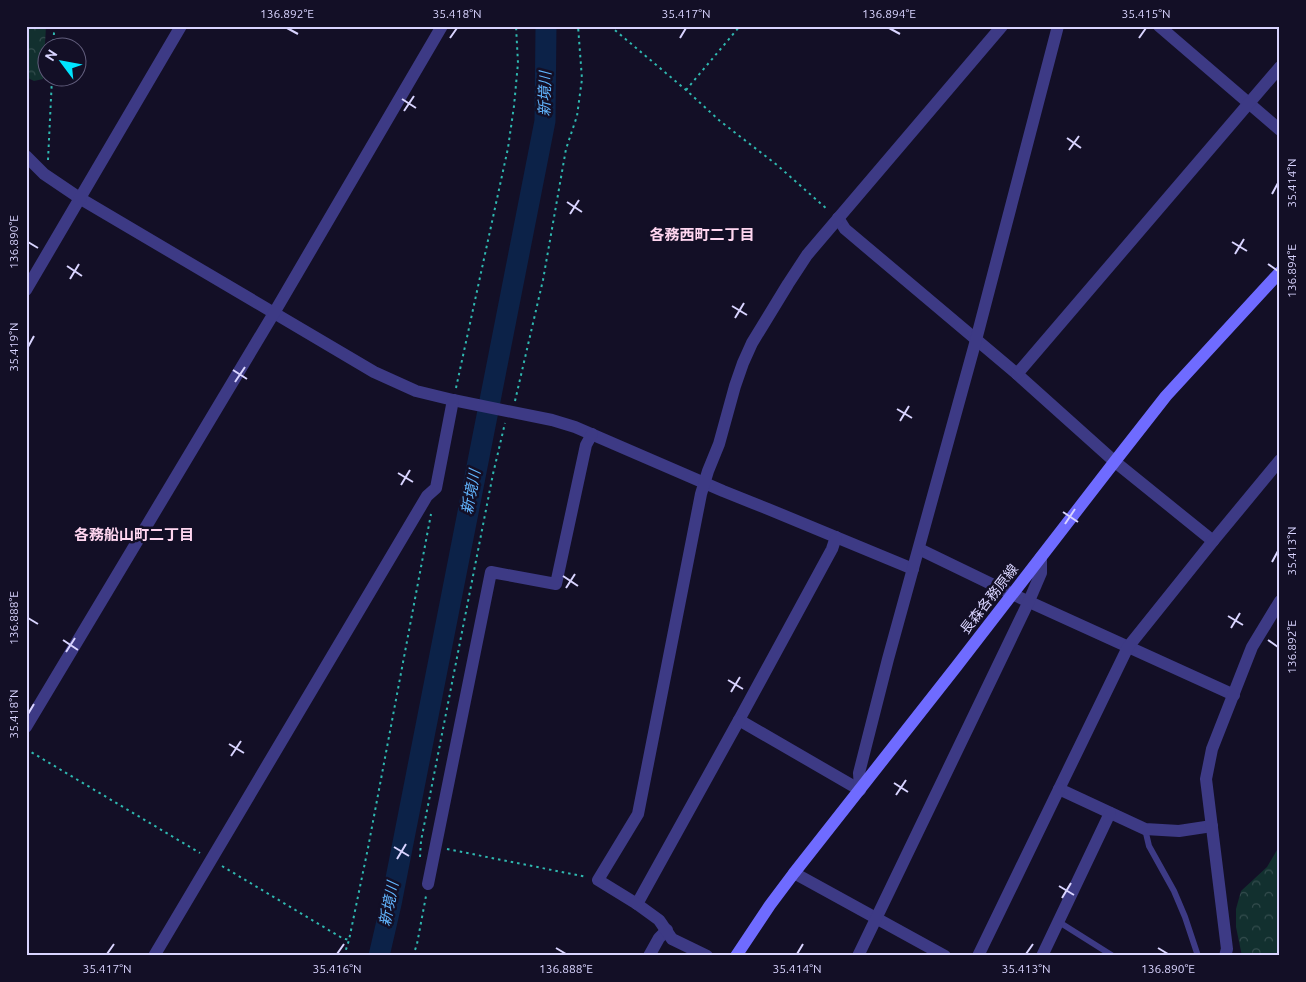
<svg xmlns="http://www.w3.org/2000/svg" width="1306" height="982" font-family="Ubuntu,'Noto Sans JP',sans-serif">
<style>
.forest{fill:url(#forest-crowns)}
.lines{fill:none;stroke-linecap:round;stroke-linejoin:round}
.river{stroke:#0c2248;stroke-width:21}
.path{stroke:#2fb8b0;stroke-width:2;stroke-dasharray:2.5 4;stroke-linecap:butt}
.service{stroke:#3d3a85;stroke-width:6}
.minor{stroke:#3d3a85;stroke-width:12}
.tertiary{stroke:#3d3a85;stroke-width:12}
.secondary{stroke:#6f6bff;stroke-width:12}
.ticks{fill:none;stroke:#d9d4ff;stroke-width:2}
.labels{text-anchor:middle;stroke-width:5;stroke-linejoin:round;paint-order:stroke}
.street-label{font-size:14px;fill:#d9d4ff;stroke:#130f26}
.water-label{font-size:15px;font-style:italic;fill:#62b6ff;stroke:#130f26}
.neighbourhood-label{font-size:15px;font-weight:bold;fill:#ffd6f0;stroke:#130f26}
.neatline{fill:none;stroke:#d9d4ff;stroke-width:2}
.ticks-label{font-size:12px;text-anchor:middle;fill:#d9d4ff}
</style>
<defs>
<pattern id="forest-crowns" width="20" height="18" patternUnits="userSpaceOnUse" patternTransform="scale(1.25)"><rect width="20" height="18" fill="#12302f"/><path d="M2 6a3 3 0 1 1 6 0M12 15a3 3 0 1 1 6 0" fill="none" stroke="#344d4e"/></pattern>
</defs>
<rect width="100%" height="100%" fill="#130f26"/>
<g class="forest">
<polygon points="26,26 46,26 43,79 34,81 26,77"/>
<polygon points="1280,845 1280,956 1242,956 1236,927 1236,909 1241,891 1267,867"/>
</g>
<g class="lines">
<polyline class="river" points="379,956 391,904 545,121 546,26"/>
<g class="path">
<polyline points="610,26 686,90 720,121 777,165 828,210"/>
<polyline points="53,48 54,33 56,26"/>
<polyline points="686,90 740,26"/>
<polyline points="48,160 52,78"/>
<polyline points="456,388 508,148 514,106 518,63 516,26"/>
<polyline points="515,401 543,280 566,149 577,116 582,79 578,26"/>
<polyline points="26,749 200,853"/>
<polyline points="447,849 587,877"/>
<polyline points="420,857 421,841 493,474 505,423"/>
<polyline points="222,866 342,938 349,940"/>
<polyline points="344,956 349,940 368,848 431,514"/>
<polyline points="413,956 417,944 426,896"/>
</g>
<g class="service">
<polyline points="1145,829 1149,846 1174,891 1185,917 1198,956"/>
<polyline points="1059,922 1113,956"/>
</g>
<g class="minor">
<polyline points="1159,26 1280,130"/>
<polyline points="81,199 374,372 416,391 453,400 552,420 575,427 723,491 768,509 913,569"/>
<polyline points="838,218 845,229 1017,374 1114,461 1213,541"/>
<polyline points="1017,374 1280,67"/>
<polyline points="836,537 832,549 739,720 860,790"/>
<polyline points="919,549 1012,594 1234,695"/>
<polyline points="26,727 274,313 442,26"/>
<polyline points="1212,826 1179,831 1145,829 1059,789 1128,647 1213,541 1280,460"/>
<polyline points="794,873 945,956"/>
<polyline points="428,884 491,572 556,584 586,445 592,434"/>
<polyline points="637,904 739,720"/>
<polyline points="154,956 427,496 436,488 453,400"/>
<polyline points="649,956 659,938 667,930"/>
<polyline points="707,956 672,939 659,920 637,904 598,880 638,814 701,494 708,471 719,444 735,386 743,363 752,343 788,284 807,255 1002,26"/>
<polyline points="858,956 1029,601 1041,573 1041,557"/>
<polyline points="978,956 1059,789"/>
<polyline points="1042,956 1110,813"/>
<polyline points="1225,956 1227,949 1206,779 1212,749 1252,647 1280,601"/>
</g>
<g class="tertiary">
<polyline points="26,156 44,174 81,199"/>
<polyline points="26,290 181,26"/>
<polyline points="860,790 859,773 888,659 976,340 1058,26"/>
</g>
<polyline class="secondary" points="736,956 770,905 794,873 956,667 1119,456 1166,396 1280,272"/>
</g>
<path class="ticks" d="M 287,28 L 298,34M 889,28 L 900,34M 450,38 L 457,28M 680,38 L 686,28M 1139,38 L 1146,28M 402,99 L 416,108M 404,111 L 414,96M 1067,138 L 1081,148M 1069,150 L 1079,136M 1272,194 L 1278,183M 567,202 L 582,212M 570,214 L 579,200M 28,242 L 38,248M 1232,242 L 1247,251M 1235,254 L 1244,239M 1268,264 L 1278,271M 67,266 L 82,276M 70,279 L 79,264M 732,306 L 747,315M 735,318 L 744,303M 28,347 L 34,336M 233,370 L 247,379M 235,382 L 245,367M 897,409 L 912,418M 900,421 L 909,406M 398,473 L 413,482M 401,485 L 410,470M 1063,512 L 1078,522M 1065,524 L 1075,509M 1272,562 L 1278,551M 563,576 L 578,586M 566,588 L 575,574M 1228,616 L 1243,625M 28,618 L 38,624M 1231,628 L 1240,613M 63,640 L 78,650M 1268,640 L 1278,647M 66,652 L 75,638M 728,680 L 743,689M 731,692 L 740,677M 28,714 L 34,704M 229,744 L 244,753M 231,756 L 241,741M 894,783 L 908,792M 896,795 L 906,780M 394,847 L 409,856M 397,859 L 406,844M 1059,886 L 1074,895M 1062,898 L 1071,883M 556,948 L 566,954M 1158,948 L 1168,954M 107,954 L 114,944M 337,954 L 344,944M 797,954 L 803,944M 1026,954 L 1033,944"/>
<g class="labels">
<g class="street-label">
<text transform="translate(989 599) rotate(-52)" y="5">長森各務原線</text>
</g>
<g class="water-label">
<text transform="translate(545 94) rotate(-89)" y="5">新境川</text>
<text transform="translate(471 492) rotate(-79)" y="5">新境川</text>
<text transform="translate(389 904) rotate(-79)" y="5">新境川</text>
</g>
<g class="neighbourhood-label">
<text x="702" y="240">各務西町二丁目</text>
<text x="134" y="540">各務船山町二丁目</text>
</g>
</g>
<rect width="1306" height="982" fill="none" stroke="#130f26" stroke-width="55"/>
<g transform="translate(62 62) rotate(302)"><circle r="24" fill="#130f26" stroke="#625e7d"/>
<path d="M0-4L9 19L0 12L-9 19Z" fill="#00e5ff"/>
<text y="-8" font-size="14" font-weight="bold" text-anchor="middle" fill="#d9d4ff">N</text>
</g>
<rect x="28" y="28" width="1250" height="926" class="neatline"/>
<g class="ticks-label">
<text x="287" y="18">136.892°E</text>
<text x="457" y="18">35.418°N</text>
<text x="686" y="18">35.417°N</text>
<text x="889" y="18">136.894°E</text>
<text x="1146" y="18">35.415°N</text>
<text transform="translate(1292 183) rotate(-90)" y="4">35.414°N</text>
<text transform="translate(14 242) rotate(-90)" y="4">136.890°E</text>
<text transform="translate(1292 271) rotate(-90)" y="4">136.894°E</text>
<text transform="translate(14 347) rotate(-90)" y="4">35.419°N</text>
<text transform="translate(1292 551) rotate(-90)" y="4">35.413°N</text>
<text transform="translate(14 618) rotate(-90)" y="4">136.888°E</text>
<text transform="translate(1292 647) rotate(-90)" y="4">136.892°E</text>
<text transform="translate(14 714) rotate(-90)" y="4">35.418°N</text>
<text x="107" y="973">35.417°N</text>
<text x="337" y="973">35.416°N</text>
<text x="566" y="973">136.888°E</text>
<text x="797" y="973">35.414°N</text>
<text x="1026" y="973">35.413°N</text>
<text x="1168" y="973">136.890°E</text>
</g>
</svg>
